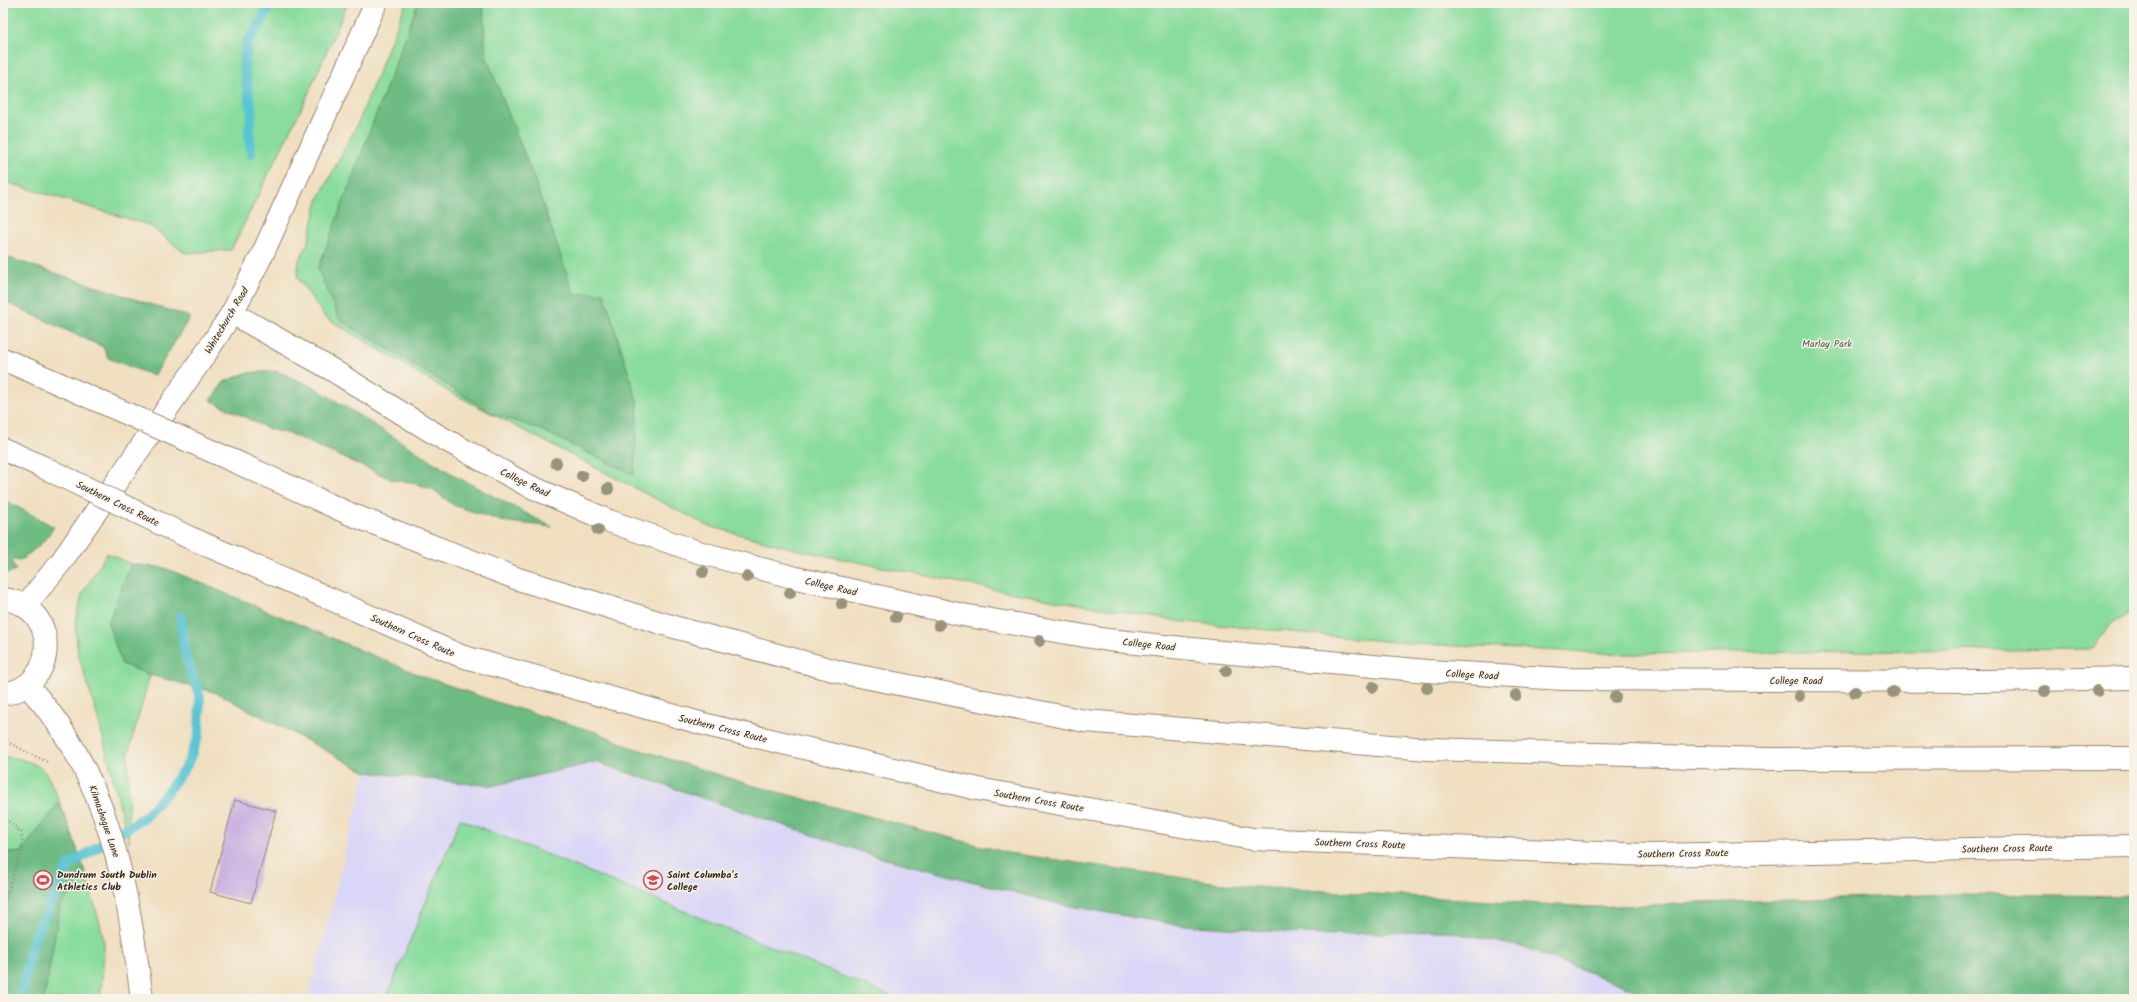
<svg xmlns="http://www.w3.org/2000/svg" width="2137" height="1002" font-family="Kalam,sans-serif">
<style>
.built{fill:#dad6f7}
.green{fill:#89dc9d;stroke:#62835e}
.forest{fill:#6ebc84;stroke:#547351}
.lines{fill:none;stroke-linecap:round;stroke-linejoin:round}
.stream{stroke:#59c5d3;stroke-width:10}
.building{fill:#c9b0e1}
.street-casing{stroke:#968470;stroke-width:24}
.secondary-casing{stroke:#968470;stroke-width:24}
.highway-casing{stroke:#968470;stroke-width:24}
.path{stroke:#968470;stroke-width:2.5;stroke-dasharray:1 3;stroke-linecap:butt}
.street{stroke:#fff;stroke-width:22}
.secondary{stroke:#fff;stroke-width:22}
.highway{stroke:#fff;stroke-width:22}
.highway-bridge-casing{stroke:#968470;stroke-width:24;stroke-linecap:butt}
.highway-bridge{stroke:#fff;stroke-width:22}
.tree{fill:#979479}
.labels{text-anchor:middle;stroke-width:3;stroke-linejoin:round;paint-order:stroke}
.street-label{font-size:10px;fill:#3b2a1e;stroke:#f7f3e8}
.park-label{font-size:10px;fill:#4e563e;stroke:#f7f3e8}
.poi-label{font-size:10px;font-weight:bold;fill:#3b2a1e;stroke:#f7f3e8;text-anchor:start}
</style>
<rect width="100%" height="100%" fill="#f7f3e8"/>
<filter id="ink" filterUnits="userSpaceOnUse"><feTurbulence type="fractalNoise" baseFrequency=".025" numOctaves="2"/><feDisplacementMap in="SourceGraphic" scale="8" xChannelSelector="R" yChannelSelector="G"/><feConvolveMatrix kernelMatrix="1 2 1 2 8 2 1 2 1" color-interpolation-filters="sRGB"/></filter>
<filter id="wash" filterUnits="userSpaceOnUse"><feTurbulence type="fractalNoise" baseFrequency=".012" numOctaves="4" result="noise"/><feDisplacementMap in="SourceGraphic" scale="16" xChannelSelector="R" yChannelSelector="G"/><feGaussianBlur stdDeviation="0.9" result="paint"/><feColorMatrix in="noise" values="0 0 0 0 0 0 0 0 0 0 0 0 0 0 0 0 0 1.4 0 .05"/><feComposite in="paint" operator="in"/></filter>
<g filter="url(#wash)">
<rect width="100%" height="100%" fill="#f0dfc1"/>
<polygon class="built" points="596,762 875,856 1059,904 1171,924 1321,935 1446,931 1526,948 1658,999 308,999 366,772 492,786"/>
<g class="green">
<polygon points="3,3 348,3 305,101 231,250 185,253 149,225 3,181"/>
<polygon points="406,3 2134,3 2134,610 2111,623 2093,649 1624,654 1416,644 1176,621 997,590 798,550 708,526 448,391 325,317 297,277 299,260 308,243 318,200 358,123"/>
<polygon points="107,553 131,564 108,623 122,664 150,675 128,754 129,843 98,718 78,654 75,624 82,594"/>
<path d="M 3,757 C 16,757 33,761 43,770 C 57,782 103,923 104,944 C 104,962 102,981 100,999 L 3,999 Z"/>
<polygon points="460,819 898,999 386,999"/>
</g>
<g class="forest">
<polygon points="418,3 483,3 486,56 533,176 574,294 604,293 638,404 634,475 541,430 492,413 339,319 318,269"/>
<polygon points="3,256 190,317 154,376 108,358 103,347 3,301"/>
<polygon points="276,371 314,387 457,477 552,527 501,521 453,505 434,490 411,482 393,480 290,434 269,429 210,400 224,382 246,373"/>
<polygon points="3,499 54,527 44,541 23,559 11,561 16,570 3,575"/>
<polygon points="131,564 165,568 422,676 499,703 599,733 628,746 751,785 1008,853 1240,886 1591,907 1955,894 2134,896 2134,999 1658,999 1526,948 1446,931 1321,935 1171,924 1059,904 875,856 596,762 492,786 366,772 217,693 150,675 122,664 108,623"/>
<polygon points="59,803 69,826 87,877 78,883 60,907 44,999 3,999 3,853 21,852"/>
</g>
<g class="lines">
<g class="stream">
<polyline points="251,154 249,130 252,113 244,68 247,42 262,22 270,3"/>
<polyline points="21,999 32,944 68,866 146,816 168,791 187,765 199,735 200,698 185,653 181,616"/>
</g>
</g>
<g id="blocks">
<polygon class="building" points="235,800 276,811 251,903 210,892"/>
</g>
</g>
<g filter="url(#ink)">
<use href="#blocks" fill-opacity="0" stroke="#968470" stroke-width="1"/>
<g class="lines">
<g class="street-casing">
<g id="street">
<polyline points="232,313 329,368 437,435 525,484 609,521 698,552 796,578 963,615 1108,640 1211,651 1427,671 1564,679 1983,681 2134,678"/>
<path d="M 27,685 C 109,774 127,884 142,999"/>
</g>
</g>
<g class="secondary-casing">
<g id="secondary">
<path d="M 3,599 C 60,605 60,687 3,694"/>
<polyline points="25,606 61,562 206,353 232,313 263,253 376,3"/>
</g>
</g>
<g class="highway-casing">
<g id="highway">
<polyline points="3,359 94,399"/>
<polyline points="3,449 43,467"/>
<polyline points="236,462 350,514 518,579 674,627 844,673 1085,721 1428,749 1764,759 2134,758"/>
<polyline points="186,536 461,656 711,726 978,789 1253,839 1649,855 2134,846"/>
</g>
</g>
<g class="path">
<polyline points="3,740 47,762"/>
<polyline points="3,816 21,832 23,846 3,906"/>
</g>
<use href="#street" class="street"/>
<use href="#secondary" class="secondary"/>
<use href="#highway" class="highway"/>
<g class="highway-bridge-casing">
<g id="highway-bridge">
<polyline points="94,399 236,462"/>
<polyline points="43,467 186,536"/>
</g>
</g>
<use href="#highway-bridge" class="highway-bridge"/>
</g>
<g class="tree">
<circle cx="556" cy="463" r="6"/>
<circle cx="582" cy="476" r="6"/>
<circle cx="608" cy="489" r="6"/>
<circle cx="598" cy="530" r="6"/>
<circle cx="703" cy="572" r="6"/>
<circle cx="747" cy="577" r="6"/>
<circle cx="790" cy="593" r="6"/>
<circle cx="842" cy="604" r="6"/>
<circle cx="896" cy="617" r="6"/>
<circle cx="939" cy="625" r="6"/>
<circle cx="1039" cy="641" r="6"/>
<circle cx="1226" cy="671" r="6"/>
<circle cx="1373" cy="687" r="6"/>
<circle cx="1427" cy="688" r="6"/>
<circle cx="2045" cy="691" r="6"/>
<circle cx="2097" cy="691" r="6"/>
<circle cx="1855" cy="692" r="6"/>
<circle cx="1893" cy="692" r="6"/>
<circle cx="1516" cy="695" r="6"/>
<circle cx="1799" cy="696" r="6"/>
<circle cx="1615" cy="697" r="6"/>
</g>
</g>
<defs>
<g id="stadium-ring" transform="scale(1)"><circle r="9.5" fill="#f7f3e8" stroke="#d1495b" stroke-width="1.5"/><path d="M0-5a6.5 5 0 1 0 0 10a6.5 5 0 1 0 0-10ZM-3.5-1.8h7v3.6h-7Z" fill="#d1495b"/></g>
<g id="school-ring" transform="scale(1)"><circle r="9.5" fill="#f7f3e8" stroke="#d1495b" stroke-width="1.5"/><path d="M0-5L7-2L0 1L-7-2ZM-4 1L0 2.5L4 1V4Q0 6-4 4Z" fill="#d1495b"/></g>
</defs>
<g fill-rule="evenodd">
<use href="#stadium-ring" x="43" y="880"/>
<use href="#school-ring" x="653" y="880"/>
</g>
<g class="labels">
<g class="street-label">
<text transform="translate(226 320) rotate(-59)" y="4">Whitechurch Road</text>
<text transform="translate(525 482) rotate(26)" y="4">College Road</text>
<text transform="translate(118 503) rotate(26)" y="4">Southern Cross Route</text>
<text transform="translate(831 586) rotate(13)" y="4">College Road</text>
<text transform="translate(413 635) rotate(24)" y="4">Southern Cross Route</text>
<text transform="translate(1149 644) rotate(6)" y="4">College Road</text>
<text transform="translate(1472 674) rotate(3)" y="4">College Road</text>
<text x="1796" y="684">College Road</text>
<text transform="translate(723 728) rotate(14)" y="4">Southern Cross Route</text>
<text transform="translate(1039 800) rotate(10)" y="4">Southern Cross Route</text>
<text transform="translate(105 821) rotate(71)" y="4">Kilmashogue Lane</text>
<text transform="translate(1360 843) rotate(2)" y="4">Southern Cross Route</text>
<text transform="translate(2007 848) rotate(-1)" y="4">Southern Cross Route</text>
<text transform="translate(1683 853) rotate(-1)" y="4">Southern Cross Route</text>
</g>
<g class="park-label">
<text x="1827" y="347">Marlay Park</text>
</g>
<g class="poi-label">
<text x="57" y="878">Dundrum South Dublin<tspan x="57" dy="12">Athletics Club</tspan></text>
<text x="667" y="878">Saint Columba's<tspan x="667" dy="12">College</tspan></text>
</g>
</g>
<rect width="2137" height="1002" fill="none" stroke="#f7f3e8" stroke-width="16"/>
</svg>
